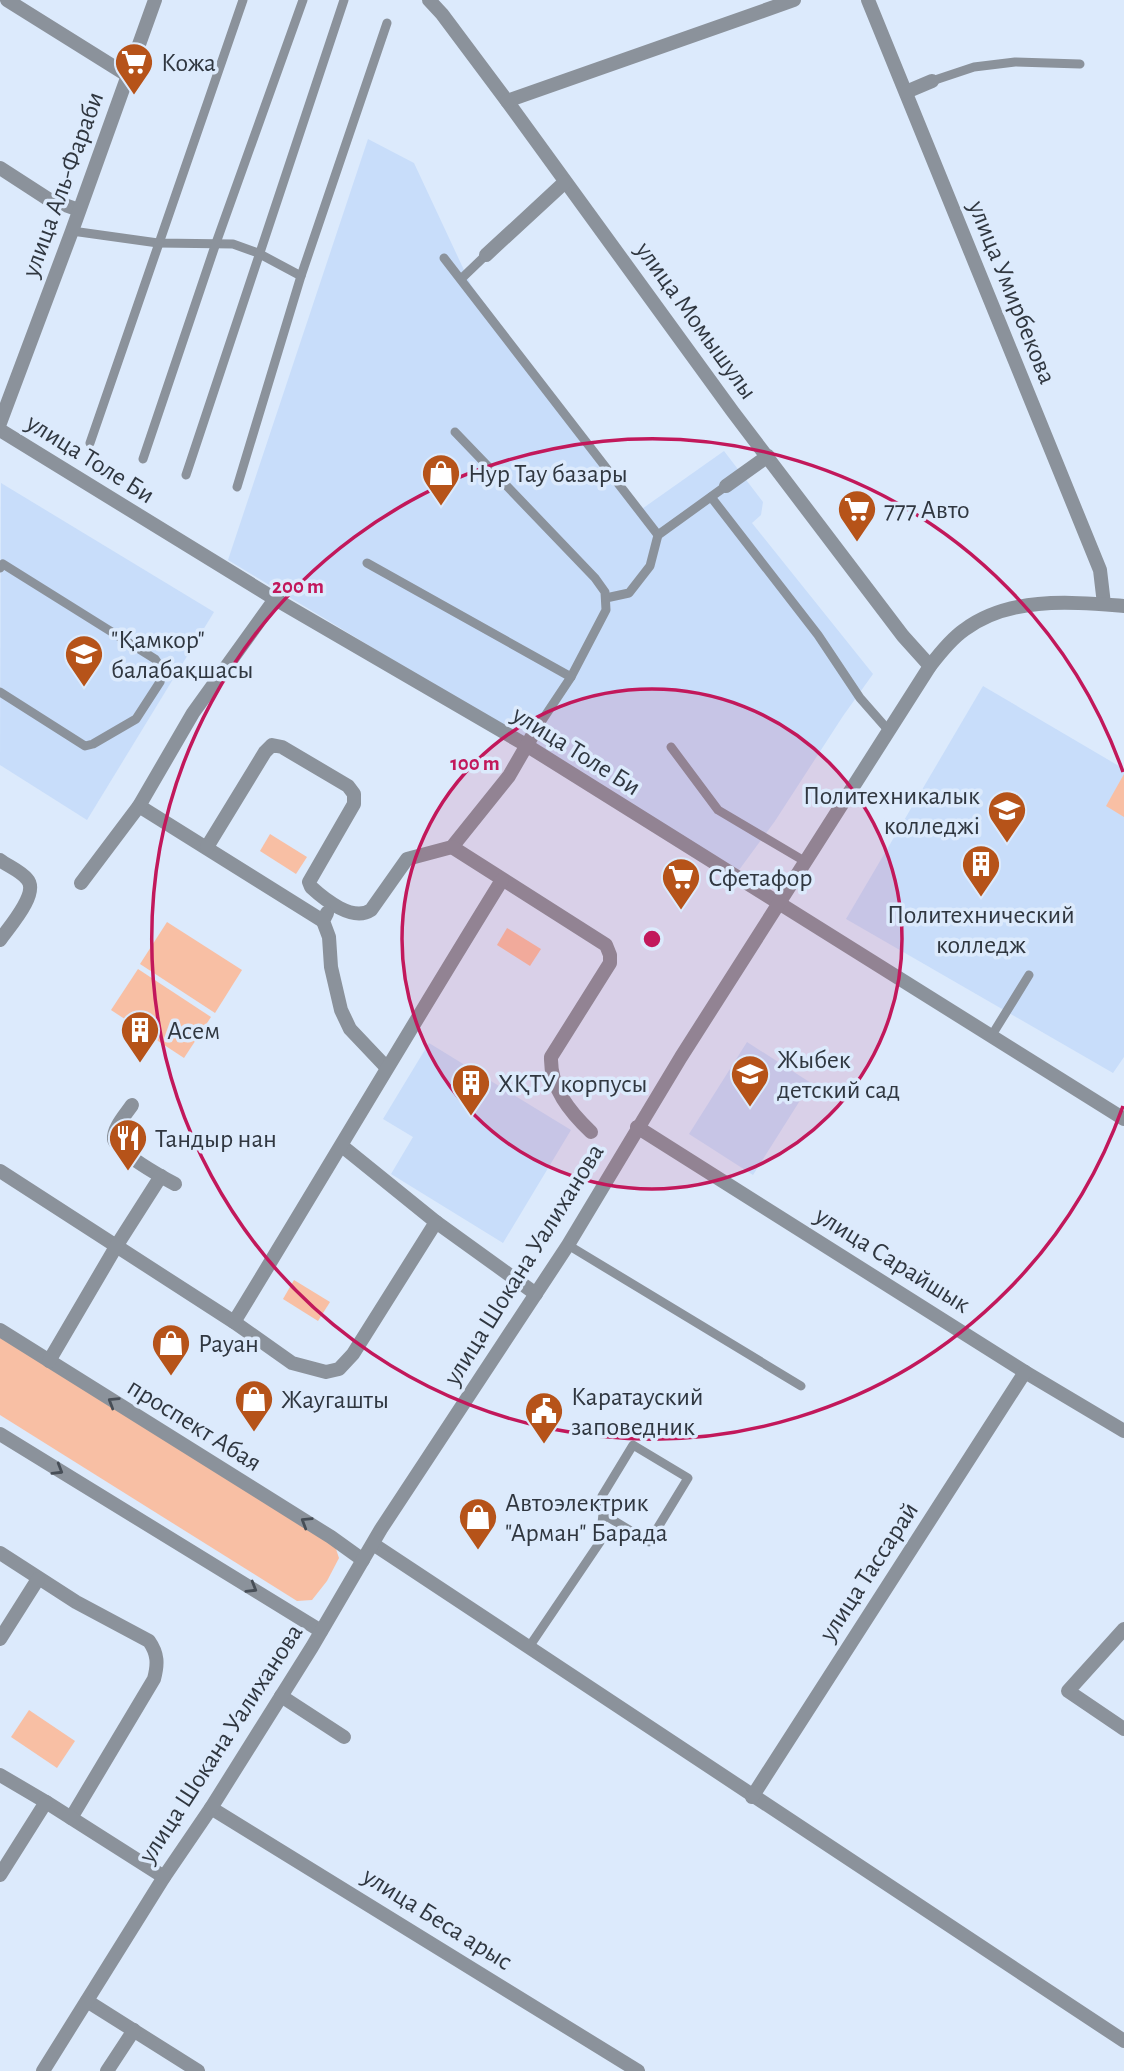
<svg xmlns="http://www.w3.org/2000/svg" width="1124" height="2071" font-family="'Alegreya Sans',sans-serif">
<style>
.built{fill:#c8ddfa}
.green{fill:#f8bfa4}
.lines{fill:none;stroke-linecap:round;stroke-linejoin:round}
.service{stroke:#8b929b;stroke-width:9}
.minor{stroke:#8b929b;stroke-width:14}
.oneway{stroke:#474e57}
.ring{fill:none;stroke:#c2185b;stroke-width:3.5}
.labels{text-anchor:middle;stroke-width:7;stroke-linejoin:round;paint-order:stroke}
.poi-label{font-size:26px;fill:#303740;stroke:#dceafc;text-anchor:start}
.street-label{font-size:26px;fill:#303740;stroke:#dceafc}
.centre{fill:#c2185b;stroke:#dceafc;stroke-width:3.5}
.ring-label{font-size:21px;text-anchor:middle;font-weight:bold;fill:#c2185b;stroke:#dceafc;stroke-width:7;stroke-linejoin:round;paint-order:stroke}
</style>
<rect width="100%" height="100%" fill="#dceafc"/>
<g class="built">
<polygon points="368,139 414,163 471,285 639,511 724,451 763,502 761,515 752,523 873,674 843,716 775,821 739,870 228,560"/>
<polygon points="1,483 214,612 87,820 0,765"/>
<polygon points="983,686 1124,769 1124,1057 1113,1073 846,919"/>
<polygon points="747,1042 811,1083 753,1175 689,1134"/>
<polygon points="429,1043 571,1130 503,1243 391,1174 413,1137 383,1119"/>
</g>
<g class="green">
<polygon points="1124,774 1124,817 1106,806"/>
<polygon points="270,834 307,857 296,874 260,851"/>
<polygon points="167,922 242,970 215,1013 140,964"/>
<polygon points="507,928 541,949 530,966 497,945"/>
<polygon points="138,969 211,1017 184,1058 111,1010"/>
<polygon points="294,1280 330,1302 318,1321 283,1299"/>
<polygon points="0,1333 333,1540 339,1558 327,1581 312,1600 297,1601 0,1415"/>
<polygon points="29,1710 75,1741 57,1768 11,1737"/>
</g>
<g class="lines">
<g class="service">
<polyline points="932,81 974,67 1015,62 1080,64"/>
<polyline points="72,231 158,243 233,244 258,253 301,276"/>
<polyline points="444,258 658,535 650,566 629,593 606,598"/>
<polyline points="461,279 486,255"/>
<polyline points="455,432 595,578 605,592 606,610 571,677 535,731"/>
<polyline points="90,443 243,0"/>
<polyline points="143,459 216,243 303,0"/>
<polyline points="186,475 344,0"/>
<polyline points="237,487 301,276 387,23"/>
<polyline points="711,497 818,635 860,698 889,731"/>
<polyline points="658,535 726,486"/>
<polyline points="367,563 571,677"/>
<polyline points="0,568 3,564 155,659 163,671 160,682 136,719 93,744 85,746 0,692"/>
<polyline points="671,747 718,810 806,862"/>
<polyline points="992,1035 1029,975"/>
<polyline points="568,1245 801,1386"/>
<polyline points="529,1647 600,1542 603,1514 602,1496 633,1445 688,1478 649,1542 603,1514"/>
</g>
<g class="minor">
<polyline points="7,0 127,75"/>
<polyline points="429,0 442,14 507,101 733,412 903,636 930,666"/>
<polyline points="868,0 1100,570 1104,604"/>
<polyline points="906,92 932,81"/>
<polyline points="507,101 794,0"/>
<polyline points="0,168 48,199 79,210"/>
<polyline points="486,255 565,182"/>
<polyline points="0,423 72,231 155,0"/>
<polyline points="0,430 275,599 526,745 1124,1119"/>
<polyline points="726,486 768,456"/>
<polyline points="139,806 323,921"/>
<path d="M 207,847 L 265,752 L 272,745 L 282,747 L 348,786 L 354,794 L 354,804 L 309,882 L 311,887 C 325,900 353,922 371,910 L 407,859 L 452,847 L 509,776 L 535,731"/>
<path d="M 452,847 L 606,945 L 610,955 L 610,963 L 551,1057 C 550,1088 570,1112 591,1132"/>
<path d="M 0,860 C 8,866 21,871 27,879 C 40,893 9,927 0,940"/>
<polyline points="81,883 139,806 193,713 275,599"/>
<polyline points="327,913 323,921 329,937 331,967 341,1010 350,1029 386,1067"/>
<path d="M 132,1105 C 126,1114 113,1128 114,1139 C 115,1151 164,1178 175,1184"/>
<polyline points="637,1127 1025,1372 1124,1431"/>
<polyline points="342,1146 436,1222 536,1294"/>
<polyline points="0,1171 234,1322 292,1363 326,1372 339,1369 353,1354 436,1222"/>
<path d="M 234,1322 C 324,1175 411,1027 502,880"/>
<polyline points="0,1330 331,1537 363,1560"/>
<polyline points="49,1361 117,1245 161,1176"/>
<polyline points="0,1434 321,1631"/>
<polyline points="373,1544 1124,2041"/>
<path d="M 0,1553 L 76,1602 L 149,1641 C 158,1654 158,1664 154,1679 L 71,1818"/>
<polyline points="1124,1629 1068,1691 1124,1729"/>
<polyline points="0,1639 38,1579"/>
<polyline points="281,1696 344,1737"/>
<polyline points="0,1775 46,1802 164,1877"/>
<polyline points="752,1797 1025,1372"/>
<polyline points="211,1808 638,2071"/>
<polyline points="0,1875 46,1802"/>
<polyline points="87,2001 198,2071"/>
<path d="M 43,2071 L 164,1877 L 211,1808 L 312,1647 L 381,1529 L 568,1245 L 681,1057 L 930,666 C 940,653 951,639 964,630 C 1009,596 1071,602 1124,606"/>
<polyline points="107,2071 134,2030"/>
</g>
</g>
<defs><path id="oneway-chevron" d="M-2-3.5L2.5 0L-2 3.5" fill="none" stroke-width="1.6" stroke-linecap="round" stroke-linejoin="round" transform="scale(1.75)"/></defs>
<g class="oneway">
<use href="#oneway-chevron" transform="translate(113 1402) rotate(-148)"/>
<use href="#oneway-chevron" transform="translate(58 1470) rotate(31)"/>
<use href="#oneway-chevron" transform="translate(306 1522) rotate(-148)"/>
<use href="#oneway-chevron" transform="translate(252 1588) rotate(31)"/>
</g>
<circle cx="652" cy="939" r="250" fill="#c2185b" fill-opacity=".12"/>
<g class="ring">
<circle cx="652" cy="939" r="250"/>
<path d="M1123 1106A500 500 0 1 1 1123 772"/>
</g>
<defs>
<g id="supermarket-pin" transform="scale(2.0125)"><path d="M0 17L-7.5 6A9.5 9.5 0 1 1 7.5 6Z" fill="#b65319" stroke="#dceafc"/><path d="M-6-5.5h2.5l.6 2H6L4.5 2H-2.5L-4.4-4H-6ZM-1.5 3.2a1.3 1.3 0 1 0 .1 0ZM3 3.2a1.3 1.3 0 1 0 .1 0Z" fill="#fff"/></g>
<g id="shop-pin" transform="scale(2.0125)"><path d="M0 17L-7.5 6A9.5 9.5 0 1 1 7.5 6Z" fill="#b65319" stroke="#dceafc"/><path d="M-5-2.5h2.3a2.7 3.5 0 0 1 5.4 0H5L5.5 6h-11ZM-1.5-2.5h3a1.5 2.3 0 0 0-3 0Z" fill="#fff"/></g>
<g id="school-pin" transform="scale(2.0125)"><path d="M0 17L-7.5 6A9.5 9.5 0 1 1 7.5 6Z" fill="#b65319" stroke="#dceafc"/><path d="M0-5L7-2L0 1L-7-2ZM-4 1L0 2.5L4 1V4Q0 6-4 4Z" fill="#fff"/></g>
<g id="university-pin" transform="scale(2.0125)"><path d="M0 17L-7.5 6A9.5 9.5 0 1 1 7.5 6Z" fill="#b65319" stroke="#dceafc"/><path d="M0-5L7-2L0 1L-7-2ZM-4 1L0 2.5L4 1V4Q0 6-4 4Z" fill="#fff"/></g>
<g id="building-pin" transform="scale(2.0125)"><path d="M0 17L-7.5 6A9.5 9.5 0 1 1 7.5 6Z" fill="#b65319" stroke="#dceafc"/><path d="M-4-6H4V6H1V3H-1V6H-4ZM-2.5-4.3h1.7v1.8h-1.7ZM.8-4.3h1.7v1.8H.8ZM-2.5-1h1.7V.8h-1.7ZM.8-1h1.7V.8H.8Z" fill="#fff"/></g>
<g id="restaurant-pin" transform="scale(2.0125)"><path d="M0 17L-7.5 6A9.5 9.5 0 1 1 7.5 6Z" fill="#b65319" stroke="#dceafc"/><path d="M-5-6h1v4h1v-4h1v4h1v-4h1v5L-1.5 .5V6h-2V.5L-5-1ZM5-6V6H3V1.5H1.5Q1.5-4 5-6Z" fill="#fff"/></g>
<g id="civic-pin" transform="scale(2.0125)"><path d="M0 17L-7.5 6A9.5 9.5 0 1 1 7.5 6Z" fill="#b65319" stroke="#dceafc"/><path d="M-.6-6.5H3V-4.5H.6V-3L4-1V1h2V6H-6V1h2V-1L-.6-3ZM-1.2 2.5V6h2.4V2.5Z" fill="#fff"/></g>
</defs>
<g fill-rule="evenodd">
<use href="#supermarket-pin" x="134" y="62"/>
<use href="#shop-pin" x="441" y="473"/>
<use href="#supermarket-pin" x="857" y="509"/>
<use href="#school-pin" x="84" y="654"/>
<use href="#university-pin" x="1007" y="810"/>
<use href="#building-pin" x="981" y="864"/>
<use href="#supermarket-pin" x="681" y="877"/>
<use href="#building-pin" x="140" y="1030"/>
<use href="#school-pin" x="750" y="1074"/>
<use href="#building-pin" x="471" y="1083"/>
<use href="#restaurant-pin" x="128" y="1138"/>
<use href="#shop-pin" x="171" y="1343"/>
<use href="#shop-pin" x="254" y="1399"/>
<use href="#civic-pin" x="544" y="1411"/>
<use href="#shop-pin" x="478" y="1517"/>
</g>
<g class="labels">
<g class="poi-label">
<text x="161" y="71">Кожа</text>
<text x="468" y="482">Нур Тау базары</text>
<text x="884" y="518">777 Авто</text>
<text x="111" y="648">"Қамкор"<tspan x="111" dy="30">балабақшасы</tspan></text>
<text x="980" y="804" text-anchor="end">Политехникалык<tspan x="980" dy="30">колледжі</tspan></text>
<text x="708" y="886">Сфетафор</text>
<text x="981" y="923" text-anchor="middle">Политехнический<tspan x="981" dy="30">колледж</tspan></text>
<text x="167" y="1039">Асем</text>
<text x="777" y="1068">Жыбек<tspan x="777" dy="30">детский сад</tspan></text>
<text x="498" y="1092">ХҚТУ корпусы</text>
<text x="155" y="1147">Тандыр нан</text>
<text x="198" y="1352">Рауан</text>
<text x="571" y="1405">Каратауский<tspan x="571" dy="30">заповедник</tspan></text>
<text x="281" y="1408">Жаугашты</text>
<text x="505" y="1511">Автоэлектрик<tspan x="505" dy="30">"Арман" Барада</tspan></text>
</g>
<g class="street-label">
<text transform="translate(62 184) rotate(-70)" y="9">улица Аль-Фараби</text>
<text transform="translate(1013 292) rotate(68)" y="9">улица Умирбекова</text>
<text transform="translate(697 320) rotate(54)" y="9">улица Момышулы</text>
<text transform="translate(91 458) rotate(32)" y="9">улица Толе Би</text>
<text transform="translate(577 750) rotate(32)" y="9">улица Толе Би</text>
<text transform="translate(893 1259) rotate(32)" y="9">улица Сарайшык</text>
<text transform="translate(523 1264) rotate(-58)" y="9">улица Шокана Уалиханова</text>
<text transform="translate(195 1424) rotate(32)" y="9">проспект Абая</text>
<text transform="translate(868 1571) rotate(-57)" y="9">улица Тассарай</text>
<text transform="translate(220 1743) rotate(-57)" y="9">улица Шокана Уалиханова</text>
<text transform="translate(438 1918) rotate(32)" y="9">улица Беса арыс</text>
</g>
</g>
<circle cx="652" cy="939" r="10" class="centre"/>
<g class="ring-label">
<text x="298" y="593">200 m</text>
<text x="475" y="770">100 m</text>
</g>
</svg>
